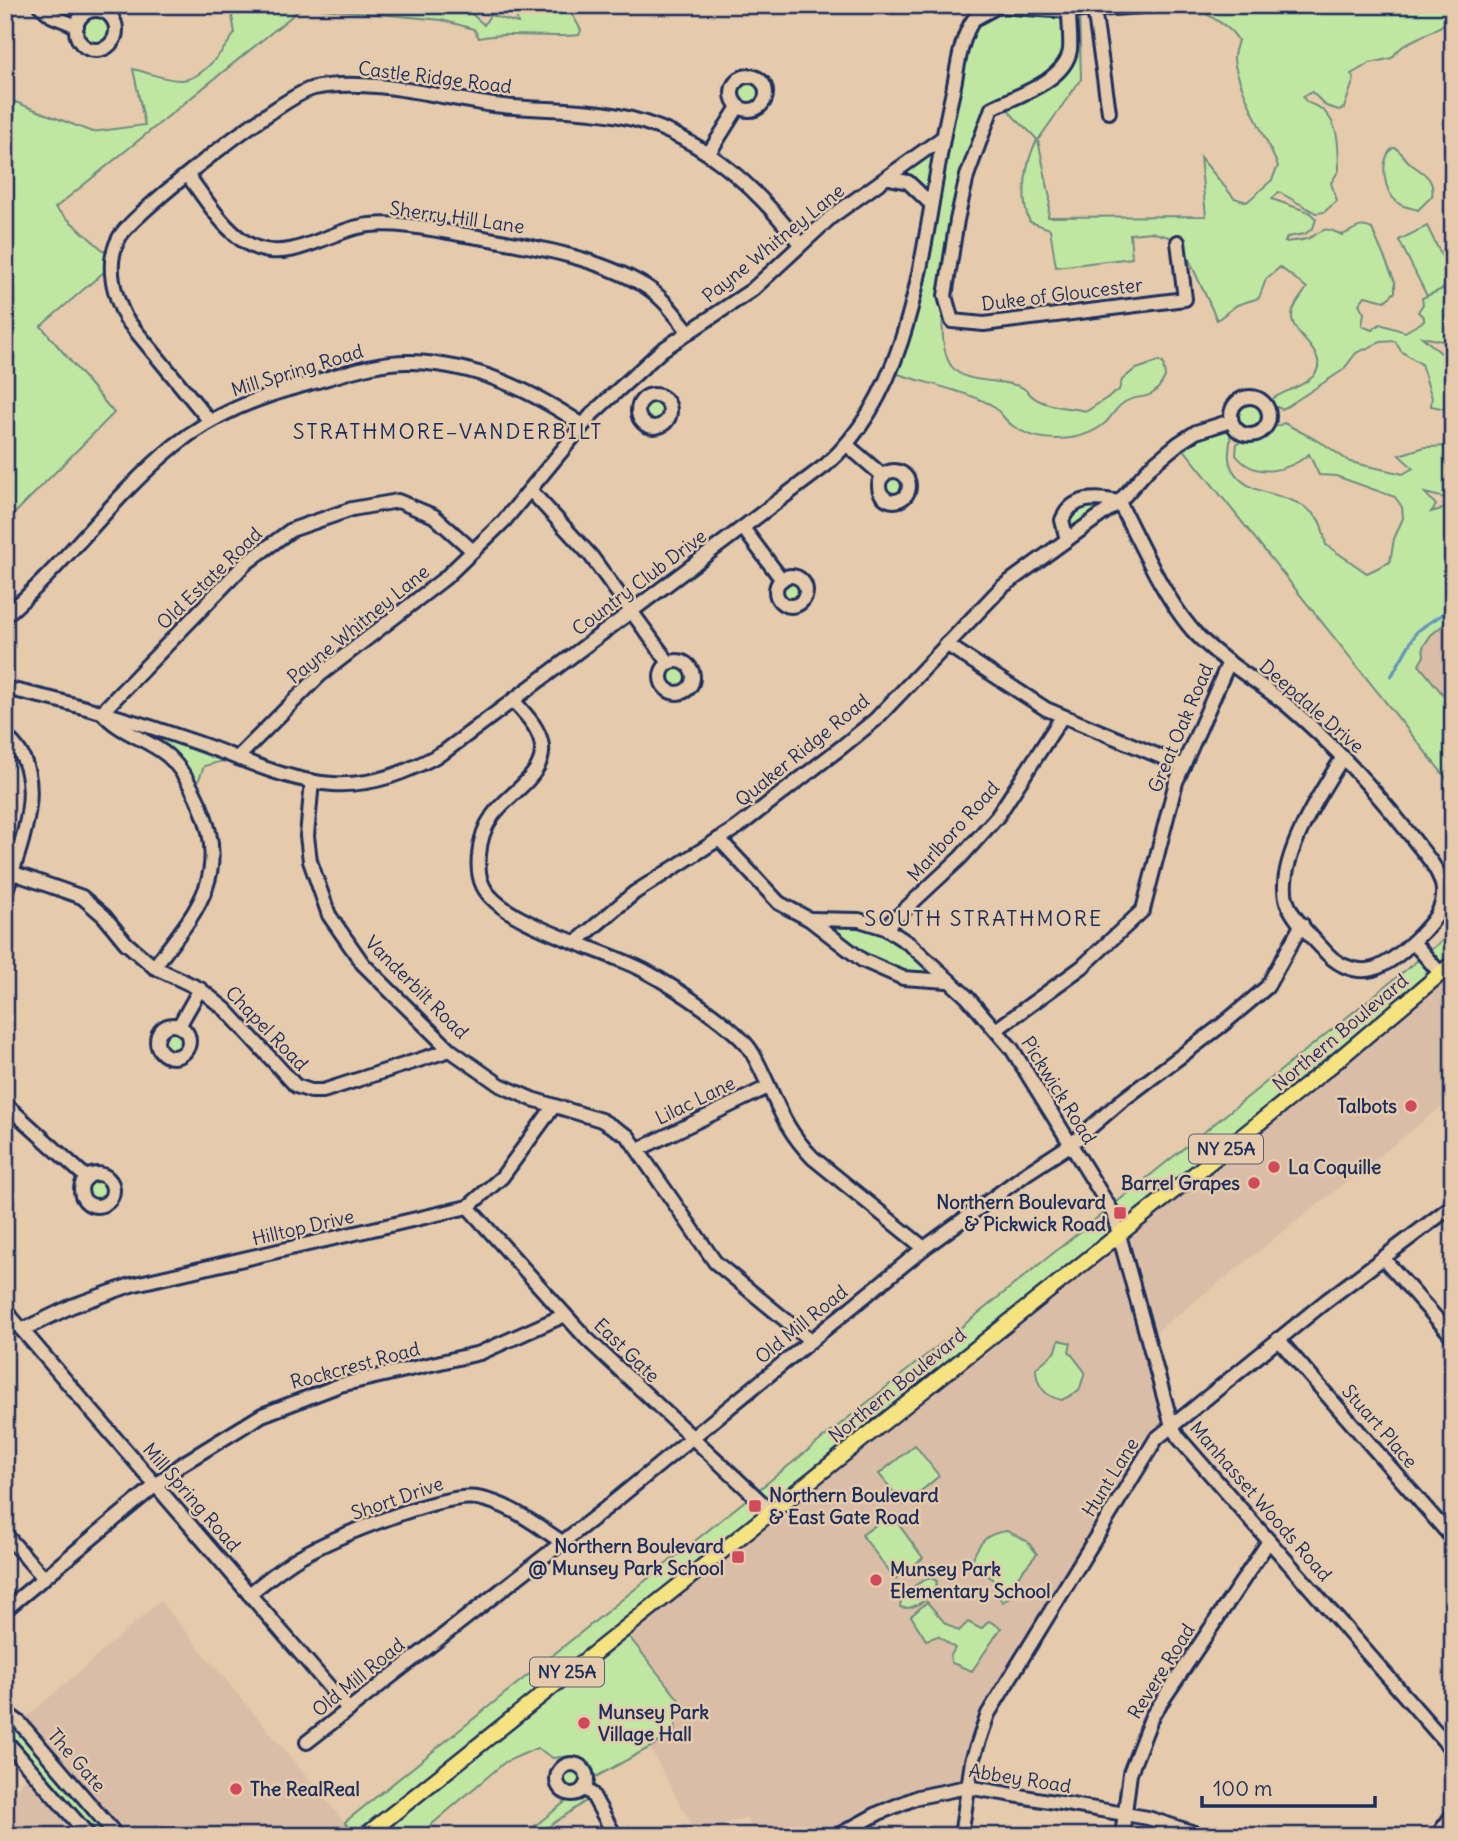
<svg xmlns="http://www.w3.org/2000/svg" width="1458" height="1841" font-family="Delius,sans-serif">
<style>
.built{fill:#dabda6}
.green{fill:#c0e7a2;stroke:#6e8b80;stroke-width:2}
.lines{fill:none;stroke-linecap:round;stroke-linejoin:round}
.stream{stroke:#6497b9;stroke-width:3.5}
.minor-casing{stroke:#1b2f5e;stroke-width:18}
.major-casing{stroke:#1b2f5e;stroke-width:19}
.minor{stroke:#e5caac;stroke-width:12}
.major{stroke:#f5e382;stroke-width:14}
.poi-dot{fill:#d1495b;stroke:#e5caac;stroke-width:2.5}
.labels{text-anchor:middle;stroke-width:5;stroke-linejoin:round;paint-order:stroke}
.shield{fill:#e5caac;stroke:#585e75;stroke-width:2}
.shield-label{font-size:18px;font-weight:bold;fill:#1b2f5e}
.street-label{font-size:19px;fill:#1b2f5e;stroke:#e5caac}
.poi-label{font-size:19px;font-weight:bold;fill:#1b2f5e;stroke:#e5caac;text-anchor:start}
.neighbourhood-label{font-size:21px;letter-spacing:2px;fill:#1b2f5e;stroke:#e5caac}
</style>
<rect width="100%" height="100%" fill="#e5caac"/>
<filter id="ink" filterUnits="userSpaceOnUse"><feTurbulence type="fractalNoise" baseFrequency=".0143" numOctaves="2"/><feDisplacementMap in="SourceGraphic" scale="14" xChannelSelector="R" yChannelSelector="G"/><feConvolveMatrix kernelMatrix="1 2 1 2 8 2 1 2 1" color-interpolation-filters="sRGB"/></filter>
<g filter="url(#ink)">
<g class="built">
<polygon points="1453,617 1453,707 1419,665 1424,656 1423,647 1431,635"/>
<polygon points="1453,963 1453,1104 1449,1101 1147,1339 1172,1426 1162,1434 997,1698 967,1787 951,1788 837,1836 756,1836 746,1817 697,1835 650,1748 674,1734 622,1628"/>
<polygon points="160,1601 356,1836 117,1836 20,1723"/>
<polygon points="5,1740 89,1836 5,1836 5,1799 26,1779 5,1755"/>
</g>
<g class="green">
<path d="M 230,5 L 462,5 L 484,25 L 490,15 L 518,23 L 514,5 L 567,5 L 581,30 L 579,35 C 546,39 512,31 479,38 L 474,29 L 442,20 L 303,7 L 55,208 L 112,258 L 112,265 L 41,326 L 114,413 L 5,523 L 5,98 L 92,132 L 145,125 L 133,69 C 147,72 167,81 182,80 C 203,80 225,48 235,33 Z"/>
<path d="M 1195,5 L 1448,5 L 1445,23 C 1427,38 1406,37 1392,58 L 1370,63 L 1351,74 L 1354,79 L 1344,108 L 1339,110 L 1326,106 L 1312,92 L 1303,96 C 1306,105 1312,103 1320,108 C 1341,123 1338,149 1339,170 L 1331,183 L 1337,201 L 1324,212 L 1316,213 L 1279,192 L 1272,199 L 1309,212 L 1316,219 L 1313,228 L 1305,234 L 1287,237 L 1285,242 C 1292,241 1302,241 1309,238 C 1326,230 1322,225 1342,235 C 1354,231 1359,222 1372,229 L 1395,282 L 1395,292 L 1385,301 L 1365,296 L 1359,304 L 1364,313 L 1362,326 L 1372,330 L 1380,324 L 1405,332 L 1424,321 L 1424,317 L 1418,312 L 1423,304 L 1422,298 L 1449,286 L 1427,296 L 1399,240 L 1427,226 L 1453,279 L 1453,343 L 1422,337 L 1453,363 L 1453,423 L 1446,409 L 1431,406 L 1432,398 L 1421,364 L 1401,351 L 1395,341 L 1381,342 L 1356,353 L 1343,370 L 1288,406 L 1282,409 L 1271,405 L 1272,399 C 1284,391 1307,385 1315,374 C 1330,353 1291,336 1292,316 C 1292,306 1302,296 1307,288 L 1280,267 L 1266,279 L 1259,298 L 1237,305 L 1217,320 L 1180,240 L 1151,232 L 1130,234 L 1132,258 L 1056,267 L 1050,229 L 1030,222 C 1019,201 1026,160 1037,140 C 1029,128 1009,118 1007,104 L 992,108 C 975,155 921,327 952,367 C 967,386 1003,377 1023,388 C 1029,392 1032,398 1040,401 C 1054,408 1071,408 1087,411 L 1119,390 L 1122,380 L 1134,370 L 1159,361 L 1163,363 L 1165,377 C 1150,407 1140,390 1122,404 C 1115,409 1111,418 1104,424 C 1080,443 1039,444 1013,426 C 1004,420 999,409 990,404 C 960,389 923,383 892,372 L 930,203 L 889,178 L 942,138 L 965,40 L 983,11 L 1079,11 L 1081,79 L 1038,140 L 1050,198 L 1048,217 L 1206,216 L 1200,157 L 1234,198 L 1247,202 L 1272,180 L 1278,166 C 1268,143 1233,76 1234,57 C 1234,52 1237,45 1238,40 C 1228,23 1210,19 1195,5 Z"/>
<circle cx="96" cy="30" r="20"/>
<circle cx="749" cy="93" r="17"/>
<path d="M 1393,148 L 1396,148 C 1402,153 1406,160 1412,165 C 1424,173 1435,179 1432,196 L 1418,210 C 1411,207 1404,208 1398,203 C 1383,191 1379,160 1393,148 Z"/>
<circle cx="654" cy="411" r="16"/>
<circle cx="1250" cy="416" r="19"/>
<path d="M 1284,423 L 1324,444 L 1350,462 L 1403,474 L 1413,468 L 1399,455 L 1425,447 L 1453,446 L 1453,500 L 1425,493 L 1436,505 L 1431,512 L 1453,506 L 1453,617 L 1431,635 L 1423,647 L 1424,656 L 1419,665 L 1453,707 L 1453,775 L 1447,779 L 1179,443 L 1229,427 C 1234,441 1224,454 1232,469 C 1250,501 1293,488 1318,519 C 1323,525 1324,538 1326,545 L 1367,573 L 1390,562 L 1394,539 L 1403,518 L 1402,507 L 1395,497 L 1336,476 L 1319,475 L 1309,454 C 1289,471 1255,480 1236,455 L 1237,443 Z"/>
<circle cx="894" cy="486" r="15"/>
<polygon points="1119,502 1067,540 1066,512 1072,505"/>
<circle cx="791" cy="591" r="15"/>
<circle cx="677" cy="677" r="16"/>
<path d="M 124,718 L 238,757 L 204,766 L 194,793 C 177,762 143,748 124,718 Z"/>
<polygon points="827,919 873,922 947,981 903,978 824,931"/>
<polygon points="1453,932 1453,963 623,1629 679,1700 674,1734 594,1778 590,1763 571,1756 553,1758 537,1748 505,1762 418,1836 402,1836 386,1818 365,1836 356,1836 345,1822"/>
<circle cx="173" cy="1041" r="16"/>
<circle cx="97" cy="1190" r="16"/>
<path d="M 1059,1340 L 1071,1343 L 1069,1351 L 1085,1372 L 1079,1391 L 1062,1400 C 1045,1397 1036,1385 1036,1368 L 1056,1351 Z"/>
<polygon points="915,1445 939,1476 904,1505 879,1474"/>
<polygon points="891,1514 923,1558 895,1579 862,1535"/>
<path d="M 1007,1531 L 1027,1541 L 1037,1554 L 1014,1581 L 1013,1595 L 1003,1602 L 996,1594 L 995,1581 L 971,1563 C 978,1544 985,1533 1007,1531 Z"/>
<path d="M 931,1578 L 937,1581 C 935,1595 914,1612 900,1607 C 900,1594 919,1581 931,1578 Z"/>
<polygon points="927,1602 945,1623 959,1631 968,1622 981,1629 989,1621 1001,1628 972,1671 952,1663 950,1657 955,1648 938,1636 926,1640 911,1616"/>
<polygon points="5,1712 117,1836 89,1836 5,1740"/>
<polygon points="573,1764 583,1769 593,1796 535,1836 522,1836 574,1795 561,1790 557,1781 561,1768"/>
</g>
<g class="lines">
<polyline class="stream" points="1391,677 1417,631 1453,607"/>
<g class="minor-casing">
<g id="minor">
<polyline points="39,5 52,16 77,26"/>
<polyline points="1094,9 1109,112"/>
<circle cx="96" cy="30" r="20"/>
<path d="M 1069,11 C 1069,24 1071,38 1070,50 C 1065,81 1016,96 992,108 L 967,176 L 957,220 L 945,296 L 952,321 L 984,324 L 1185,299 L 1178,242"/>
<circle cx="749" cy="93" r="17"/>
<polyline points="709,153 738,107"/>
<path d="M 188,176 C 207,200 227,237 257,248 C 295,262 333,228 370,225 C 402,222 435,230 466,235 C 523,245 594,255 645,286 C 663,297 676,316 689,332"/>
<polyline points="889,178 908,182 930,203"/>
<circle cx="654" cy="411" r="16"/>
<circle cx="1250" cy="416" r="19"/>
<path d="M 209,420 L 126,319 C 114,295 105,264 119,238 C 132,213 285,94 314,88 C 366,77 435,96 487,104 C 531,111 576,107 619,116 C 696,131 754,184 800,244"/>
<polyline points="847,445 883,476"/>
<circle cx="894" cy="486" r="15"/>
<polyline points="530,490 591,556 669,663"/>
<polyline points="743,528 782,580"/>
<path d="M 1067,540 L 1062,520 C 1072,496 1096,497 1119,502 C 1139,541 1166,602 1196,634 C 1223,662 1258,681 1288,706 C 1334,745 1374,789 1411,836 C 1423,852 1441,870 1443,890 C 1445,908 1432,923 1420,935 C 1407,948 1390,964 1373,969 C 1353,974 1334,963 1322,948 C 1310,935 1293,919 1287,902 C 1274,863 1323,788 1343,757"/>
<circle cx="791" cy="591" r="15"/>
<path d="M 5,616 C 66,564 112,497 174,446 C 214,414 258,397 307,384 C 341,375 376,361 411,362 C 477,364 530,390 583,425"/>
<polyline points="946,644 1046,709 1183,766"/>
<circle cx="677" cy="677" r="16"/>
<path d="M 5,688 C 70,702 133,720 195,742 C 239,757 285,781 333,784 C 374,786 408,772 444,752 L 826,465 C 922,380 923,220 951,100 C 957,76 959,39 974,19 L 998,6 L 1069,11 L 1157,5"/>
<path d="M 513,700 C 520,709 530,718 536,729 C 559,769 512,789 493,815 C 485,826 480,841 479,855 C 478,865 478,876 483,886 C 502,925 605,949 645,971 C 671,985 740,1029 753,1054 C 775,1094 779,1123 813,1158 L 924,1248"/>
<path d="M 5,736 C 53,772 19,849 5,894"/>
<polyline points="238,757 320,675 445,578 504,521 593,413 662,350 752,290 831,217 942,138"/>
<polyline points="312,781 307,836 310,861 329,915 363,964 450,1050 500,1085 532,1099 601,1120 628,1136 715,1262 811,1341"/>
<polyline points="719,839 779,903 809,919 862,960 903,978 947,981"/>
<polyline points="5,870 82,897 104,916 126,943 154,967 200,989 226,1010 296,1086 311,1091 323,1091 450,1050"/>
<polyline points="809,919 859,920 885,928 911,945 967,997 1012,1049 1113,1213 1172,1426 1178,1437 1453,1751"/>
<polyline points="885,928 960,858 997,817 1062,717"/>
<polyline points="576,942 634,893 738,827 843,746 875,720 1002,587 1119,502 1151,466 1179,443 1196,432 1231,421"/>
<polyline points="1413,942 1440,973"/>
<path d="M 154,967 C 196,912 231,875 200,805 C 192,787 182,769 168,756 C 147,738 119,733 102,712 L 245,564 L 291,530 L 352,509 L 398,501 L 434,516 L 473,551"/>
<circle cx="173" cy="1041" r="16"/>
<polyline points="179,1026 200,989"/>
<polyline points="997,1029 1082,967 1143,910 1176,782 1229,662"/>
<polyline points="5,1104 87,1178"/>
<polyline points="639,1149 768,1087"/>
<circle cx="97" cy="1190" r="16"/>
<polyline points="468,1207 586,1338 771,1511"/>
<polyline points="1383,1258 1453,1337"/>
<polyline points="5,1310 349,1710"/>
<polyline points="22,1330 72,1306 131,1285 468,1207 502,1177 554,1106"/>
<polyline points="1278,1339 1453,1539"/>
<polyline points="5,1534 44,1578"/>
<path d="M 249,1594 C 266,1581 282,1567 301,1556 C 335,1537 441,1493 477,1498 C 509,1503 536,1525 562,1542"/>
<polyline points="5,1610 179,1466 262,1415 340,1385 480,1353 565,1315"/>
<polyline points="5,1712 20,1723 117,1836"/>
<polyline points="5,1740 89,1836"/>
<polyline points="307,1742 605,1509 924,1248 1027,1173 1070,1145 1120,1102 1222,1025 1267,987 1302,924"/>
<circle cx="572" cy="1779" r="15"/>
<polyline points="584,1788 592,1794 615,1836"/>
<polyline points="837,1836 879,1813 918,1797 967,1787 1148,1818 1204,1836"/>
<polyline points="961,1836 972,1761 988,1714 1156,1439 1326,1301 1452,1206"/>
<polyline points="1122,1836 1130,1773 1152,1716 1269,1541"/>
<polyline points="1437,1836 1453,1814"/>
</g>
</g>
<g class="major-casing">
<polyline id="major" points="365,1836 1334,1063 1453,963"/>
</g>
<use href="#minor" class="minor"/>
<use href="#major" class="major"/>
</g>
</g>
<g class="poi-dot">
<circle cx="1411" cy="1106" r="7"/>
<circle cx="1274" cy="1167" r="7"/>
<circle cx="1254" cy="1183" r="7"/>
<rect x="1113" y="1206" width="14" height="14" rx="3.5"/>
<rect x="748" y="1499" width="14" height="14" rx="3.5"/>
<rect x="731" y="1550" width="14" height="14" rx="3.5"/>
<circle cx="876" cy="1580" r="7"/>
<circle cx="584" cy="1723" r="7"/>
<circle cx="236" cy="1789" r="7"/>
</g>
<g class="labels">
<g class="shield">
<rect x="1189" y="1134.5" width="74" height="29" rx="5"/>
<rect x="530" y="1657.5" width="74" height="29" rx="5"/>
</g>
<g class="shield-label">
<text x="1226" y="1155">NY 25A</text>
<text x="567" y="1678">NY 25A</text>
</g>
<g class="street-label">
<text transform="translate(435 77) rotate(7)" y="7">Castle Ridge Road</text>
<text transform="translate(457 217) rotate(8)" y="7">Sherry Hill Lane</text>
<text transform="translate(773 243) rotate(-39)" y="7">Payne Whitney Lane</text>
<text transform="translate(1062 294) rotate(-7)" y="7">Duke of Gloucester</text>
<text transform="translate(297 370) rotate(-17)" y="7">Mill Spring Road</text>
<text transform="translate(209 578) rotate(-44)" y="7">Old Estate Road</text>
<text transform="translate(639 582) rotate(-37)" y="7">Country Club Drive</text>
<text transform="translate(358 624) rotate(-39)" y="7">Payne Whitney Lane</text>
<text transform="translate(1312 706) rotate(41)" y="7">Deepdale Drive</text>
<text transform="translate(1180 728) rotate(-67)" y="7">Great Oak Road</text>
<text transform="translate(802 750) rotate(-39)" y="7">Quaker Ridge Road</text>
<text transform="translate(953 831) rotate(-48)" y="7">Marlboro Road</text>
<text transform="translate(417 987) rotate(45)" y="7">Vanderbilt Road</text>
<text transform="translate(267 1028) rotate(46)" y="7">Chapel Road</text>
<text transform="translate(1340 1032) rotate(-40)" y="7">Northern Boulevard</text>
<text transform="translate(1059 1090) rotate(58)" y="7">Pickwick Road</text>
<text transform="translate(695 1100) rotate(-26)" y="7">Lilac Lane</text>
<text transform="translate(303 1227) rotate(-13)" y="7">Hilltop Drive</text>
<text transform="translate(801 1324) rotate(-39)" y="7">Old Mill Road</text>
<text transform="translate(627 1350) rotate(44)" y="7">East Gate</text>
<text transform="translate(355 1365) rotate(-15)" y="7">Rockcrest Road</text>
<text transform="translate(897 1385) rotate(-39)" y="7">Northern Boulevard</text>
<text transform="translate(1380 1426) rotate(49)" y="7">Stuart Place</text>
<text transform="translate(1110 1477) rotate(-58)" y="7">Hunt Lane</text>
<text transform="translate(192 1497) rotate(49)" y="7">Mill Spring Road</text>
<text transform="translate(397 1498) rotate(-19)" y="7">Short Drive</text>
<text transform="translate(1261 1501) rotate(49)" y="7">Manhasset Woods Road</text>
<text transform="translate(1161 1671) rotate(-58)" y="7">Revere Road</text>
<text transform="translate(358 1677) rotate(-39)" y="7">Old Mill Road</text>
<text transform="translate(77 1760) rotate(49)" y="7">The Gate</text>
<text transform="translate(1020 1778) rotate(9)" y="7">Abbey Road</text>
</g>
<g class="poi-label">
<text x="1397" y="1113" text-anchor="end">Talbots</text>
<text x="1288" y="1174">La Coquille</text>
<text x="1240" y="1190" text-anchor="end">Barrel Grapes</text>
<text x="1106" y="1209" text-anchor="end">Northern Boulevard<tspan x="1106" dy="22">&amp; Pickwick Road</tspan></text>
<text x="769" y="1502">Northern Boulevard<tspan x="769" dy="22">&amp; East Gate Road</tspan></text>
<text x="724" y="1553" text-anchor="end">Northern Boulevard<tspan x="724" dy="22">@ Munsey Park School</tspan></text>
<text x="890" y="1576">Munsey Park<tspan x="890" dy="22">Elementary School</tspan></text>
<text x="598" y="1719">Munsey Park<tspan x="598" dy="22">Village Hall</tspan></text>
<text x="250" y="1796">The RealReal</text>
</g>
<g class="neighbourhood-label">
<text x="448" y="439">STRATHMORE–VANDERBILT</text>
<text x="984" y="926">SOUTH STRATHMORE</text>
</g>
</g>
<rect width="1458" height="1841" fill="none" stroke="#e5caac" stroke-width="28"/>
<rect x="14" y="14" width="1430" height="1813" fill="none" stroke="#1b2f5e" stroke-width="2.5" filter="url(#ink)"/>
<path d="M1202 1796v10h173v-10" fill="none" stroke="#1b2f5e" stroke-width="3.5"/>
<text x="1213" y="1796" font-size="21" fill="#1b2f5e" stroke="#e5caac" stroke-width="5" paint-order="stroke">100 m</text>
</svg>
